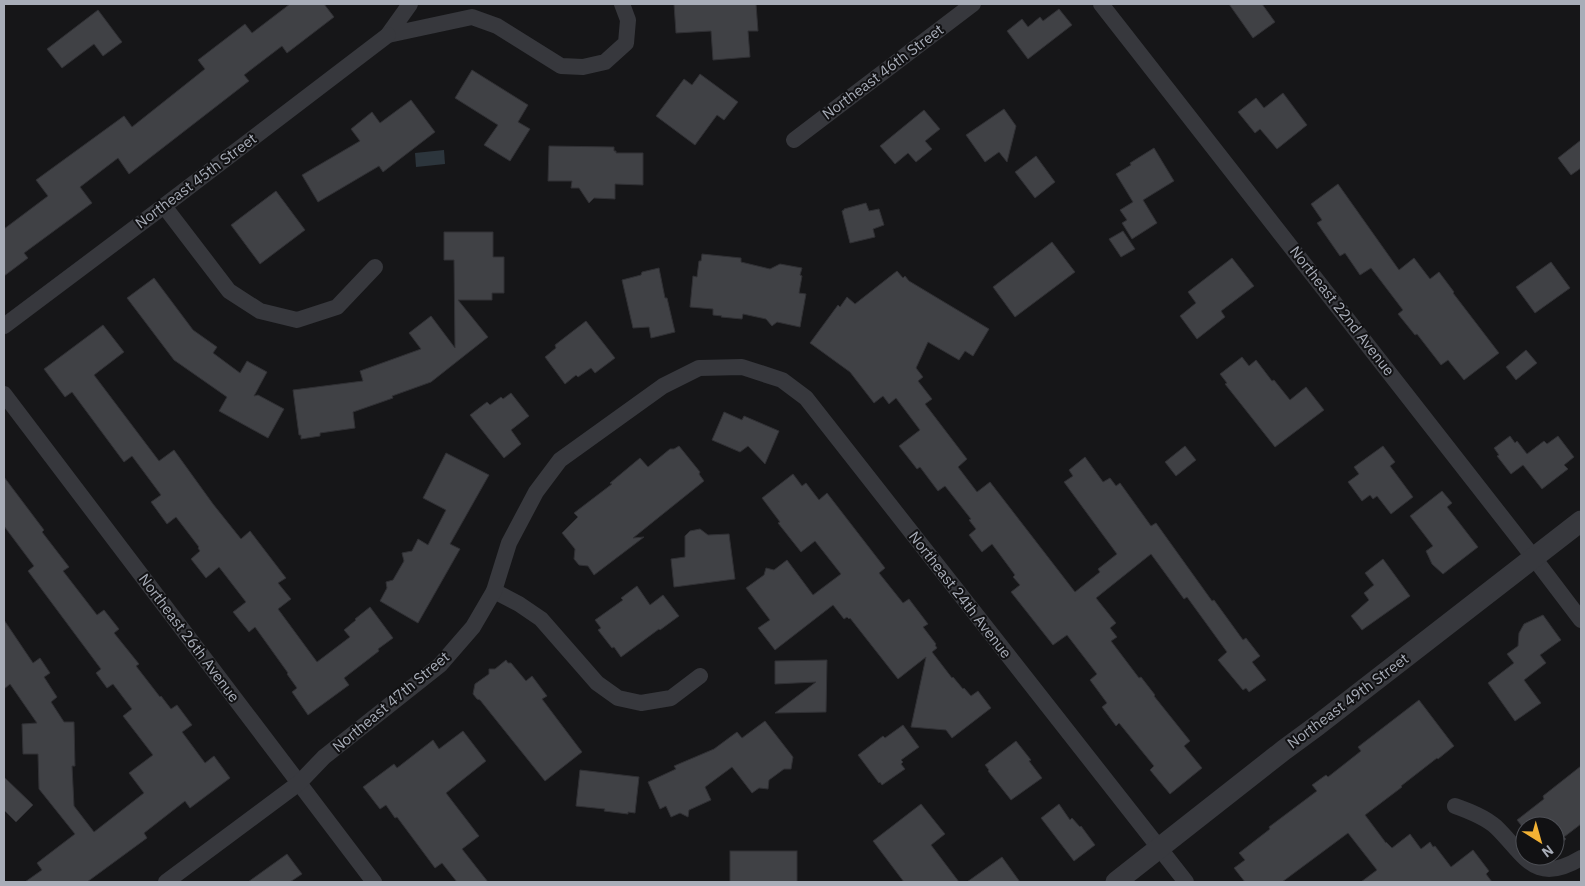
<svg xmlns="http://www.w3.org/2000/svg" width="1585" height="886" font-family="'IBM Plex Sans',sans-serif">
<style>
.water{fill:#2c353c}
.building{fill:#404145;stroke:#303034}
.lines{fill:none;stroke-linecap:round;stroke-linejoin:round}
.minor{stroke:#37383d;stroke-width:16}
.tertiary{stroke:#37383d;stroke-width:21}
.labels{text-anchor:middle;stroke-width:4;stroke-linejoin:round;paint-order:stroke}
.street-label{font-size:15px;fill:#a8adb8;stroke:#111113}
</style>
<rect width="100%" height="100%" fill="#161618"/>
<polygon class="water" points="444,150 445,164 416,167 415,153"/>
<g class="building">
<polygon points="290,4 324,4 334,17 287,53 282,46 244,75 249,81 129,174 118,158 80,187 92,203 24,253 28,258 4,276 4,229 48,196 36,180 124,116 132,127 205,69 198,60 245,24 252,33"/>
<polygon points="674,4 756,4 758,31 748,31 750,57 713,60 711,31 676,33"/>
<polygon points="1229,4 1262,4 1275,22 1253,38"/>
<polygon points="1059,9 1072,25 1028,59 1007,31 1022,19 1028,27 1040,17 1043,21"/>
<polygon points="98,10 122,42 103,56 94,44 62,68 47,49"/>
<polygon points="472,70 528,105 518,122 530,129 510,161 484,145 498,125 455,98"/>
<polygon points="700,74 738,102 724,120 717,115 695,145 656,116 684,79 692,85"/>
<polygon points="1283,93 1307,125 1277,149 1260,129 1255,133 1238,112 1256,98 1264,108"/>
<polygon points="411,100 435,132 383,172 379,166 318,202 302,175 360,141 351,129 372,112 380,123"/>
<polygon points="1004,109 1016,126 1007,162 999,152 985,162 966,135"/>
<polygon points="924,110 940,129 925,141 932,149 916,162 908,153 895,164 880,146"/>
<polygon points="1581,140 1581,168 1571,175 1558,158"/>
<polygon points="549,146 614,147 614,151 616,151 616,153 643,153 643,185 615,184 615,199 594,198 589,203 579,188 571,188 572,181 548,181"/>
<polygon points="1154,148 1174,181 1143,200 1157,223 1132,239 1122,223 1127,220 1120,210 1133,202 1116,174 1131,165 1130,163"/>
<polygon points="1036,156 1055,182 1035,198 1015,172"/>
<polygon points="1338,184 1399,270 1414,258 1430,279 1439,272 1454,292 1453,293 1499,353 1464,380 1448,360 1441,365 1417,334 1415,335 1398,314 1403,310 1371,268 1360,275 1345,253 1340,256 1317,223 1322,220 1311,204"/>
<polygon points="276,191 305,230 260,264 231,225"/>
<polygon points="866,203 869,211 879,209 884,225 873,229 875,237 850,243 842,211 844,210 844,209"/>
<polygon points="1123,231 1135,249 1121,257 1109,239"/>
<polygon points="444,232 493,232 493,257 504,257 504,293 492,293 492,300 458,300 488,337 431,382 392,396 393,398 353,412 355,428 320,433 320,436 301,439 301,435 299,435 293,390 363,381 360,371 421,349 409,333 431,316 455,348 454,260 444,260"/>
<polygon points="1052,242 1075,272 1015,317 993,287"/>
<polygon points="702,254 741,258 741,262 770,269 780,264 802,268 800,275 802,276 799,293 806,294 800,327 777,322 772,326 766,319 743,314 742,319 721,317 722,316 713,315 713,309 690,307 693,276 697,277 699,261 701,261"/>
<polygon points="1232,258 1254,286 1221,311 1225,317 1197,339 1180,316 1196,303 1188,292"/>
<polygon points="1551,262 1570,288 1535,313 1516,287"/>
<polygon points="659,268 665,298 667,298 675,332 651,338 649,327 633,328 622,280 641,275 642,272"/>
<polygon points="897,271 903,278 905,276 909,281 989,329 973,356 965,351 959,360 928,342 916,368 923,377 918,381 932,399 925,404 967,459 958,467 977,492 990,482 1075,592 1100,572 1098,569 1117,554 1064,482 1073,476 1069,470 1085,457 1103,482 1110,478 1116,486 1120,483 1151,526 1156,523 1212,601 1214,600 1243,640 1246,638 1260,656 1252,662 1266,680 1249,692 1246,688 1243,690 1218,660 1227,652 1187,597 1184,599 1151,554 1096,598 1116,623 1110,628 1117,637 1111,641 1139,678 1141,677 1155,695 1154,696 1190,741 1184,746 1202,768 1170,794 1150,770 1154,766 1119,723 1116,726 1102,707 1107,703 1090,680 1097,674 1067,635 1053,645 1011,592 1020,585 1013,577 1015,575 992,544 982,552 969,535 976,529 969,520 971,519 945,486 938,491 920,467 917,469 899,446 920,430 896,398 889,404 883,396 874,403 850,372 810,343 838,305 840,307 847,297 855,304"/>
<polygon points="154,278 193,330 217,347 213,353 240,373 247,361 267,372 254,396 258,395 284,409 268,438 219,411 227,397 174,360 127,298"/>
<polygon points="586,321 615,358 595,373 591,368 578,377 576,375 565,384 545,357 556,348 555,345"/>
<polygon points="103,325 124,352 94,375 159,461 174,450 213,504 241,539 250,531 286,578 278,583 291,599 278,609 317,662 350,637 344,630 356,620 355,619 370,607 393,638 378,649 379,651 344,678 349,685 308,715 292,692 297,688 287,674 288,673 255,627 249,632 233,612 246,602 219,567 206,578 191,559 200,551 198,548 199,547 176,517 167,524 151,502 161,495 132,456 124,462 72,392 65,397 44,369"/>
<polygon points="1526,350 1537,363 1516,380 1506,367"/>
<polygon points="1242,357 1249,366 1256,360 1272,381 1274,380 1290,400 1306,387 1324,410 1275,447 1225,384 1227,383 1220,374"/>
<polygon points="511,393 529,416 511,430 521,444 504,458 470,415 487,402 490,405 501,397 503,399"/>
<polygon points="724,412 742,420 744,416 779,431 765,464 748,446 740,452 712,440"/>
<polygon points="1510,436 1515,443 1517,441 1527,454 1544,441 1547,444 1558,436 1574,457 1564,465 1568,469 1542,489 1523,465 1511,474 1497,456 1499,455 1494,448"/>
<polygon points="679,446 700,472 699,474 704,481 633,538 644,537 594,575 588,566 579,565 574,559 575,549 562,533 578,517 574,513 612,484 610,483 640,458 648,467 670,449 674,449"/>
<polygon points="1185,446 1196,460 1176,476 1165,462"/>
<polygon points="1383,446 1395,462 1390,466 1413,497 1391,514 1377,496 1373,499 1370,495 1362,501 1348,482 1359,474 1354,467"/>
<polygon points="446,453 489,475 450,544 460,549 418,623 380,601 387,588 386,582 393,580 404,561 402,553 412,551 418,539 428,545 446,510 423,498"/>
<polygon points="793,474 802,486 806,483 819,500 827,493 885,568 879,573 903,603 909,599 928,624 923,627 936,644 935,645 937,648 932,652 952,678 953,677 963,689 964,688 971,696 978,691 991,708 952,738 946,730 911,727 926,657 898,679 850,618 849,619 847,617 844,619 833,605 775,650 758,628 770,620 746,588 764,575 766,568 774,570 787,560 813,595 841,574 815,541 801,552 778,523 780,522 762,498"/>
<polygon points="4,477 44,530 42,532 69,567 63,571 97,615 104,610 119,629 114,633 139,664 136,666 160,697 161,696 171,709 177,705 192,725 182,732 205,763 214,756 230,778 190,808 185,801 144,833 147,838 87,882 25,882 42,870 37,863 75,834 39,789 38,754 23,754 22,724 37,723 10,684 4,689 4,620 33,663 40,658 50,673 44,677 57,697 51,702 64,722 74,722 75,766 72,766 74,806 94,832 144,793 129,773 153,755 123,716 132,709 113,684 107,688 96,673 101,669 28,571 34,566 4,526"/>
<polygon points="1442,491 1452,503 1447,507 1478,547 1443,574 1432,564 1426,551 1433,546 1410,516"/>
<polygon points="700,529 708,535 729,534 735,579 674,587 671,559 685,557 685,536 690,531"/>
<polygon points="1383,559 1410,596 1362,630 1351,616 1369,600 1364,593 1374,585 1365,573"/>
<polygon points="637,586 650,605 663,595 679,616 660,630 659,629 621,657 614,647 612,648 598,630 601,628 595,620 623,600 621,598"/>
<polygon points="1543,615 1561,640 1540,655 1546,663 1524,680 1541,703 1515,721 1488,683 1514,663 1507,654 1518,646 1519,633 1524,624"/>
<polygon points="506,660 508,663 511,663 526,681 532,676 547,696 542,699 582,752 545,781 480,700 477,699 473,694 475,684 489,674 489,669 495,669"/>
<polygon points="827,660 826,712 775,713 816,682 775,684 775,661"/>
<polygon points="1419,700 1454,746 1438,759 1437,758 1401,786 1402,787 1365,815 1386,843 1386,842 1392,848 1410,834 1421,849 1430,842 1433,847 1435,846 1451,867 1473,850 1489,871 1486,874 1492,882 1361,882 1377,870 1348,833 1282,882 1245,882 1234,868 1245,860 1239,853 1270,829 1269,827 1317,791 1312,785 1326,775 1328,777 1361,751 1358,747"/>
<polygon points="765,721 793,757 791,769 784,769 769,780 768,789 759,788 752,793 732,767 705,787 711,800 689,810 688,817 680,813 671,817 666,806 660,809 648,782 676,769 674,766 714,749 737,732 742,738"/>
<polygon points="903,725 919,747 901,760 903,762 901,764 905,769 882,785 880,782 879,783 858,755 883,736 885,738"/>
<polygon points="463,731 486,761 446,793 479,836 462,849 488,882 457,882 442,863 435,868 397,817 395,818 386,805 380,809 363,787 394,764 397,768 433,740 439,749"/>
<polygon points="1016,741 1031,760 1029,761 1042,778 1011,800 988,771 989,770 985,765"/>
<polygon points="1581,766 1581,824 1564,837 1566,839 1555,848 1555,826 1525,826 1525,830 1517,820 1544,799 1543,796"/>
<polygon points="580,770 639,777 635,813 628,812 628,814 604,811 605,809 576,806"/>
<polygon points="4,777 33,805 16,822 4,810"/>
<polygon points="921,804 945,834 931,845 959,882 904,882 873,841"/>
<polygon points="1059,804 1070,820 1072,818 1080,827 1081,826 1095,845 1074,861 1041,818"/>
<rect x="730" y="851" width="67" height="31"/>
<polygon points="287,854 302,874 290,882 248,882"/>
<polygon points="1002,857 1020,882 967,882"/>
</g>
<g class="lines">
<g class="minor">
<polyline points="410,4 388,35 472,17 497,26 561,66 583,67 605,62 626,43 628,20 622,4"/>
<polyline points="1101,4 1534,558 1581,620"/>
<polyline points="794,140 973,4"/>
<polyline points="164,206 229,291 260,311 297,320 337,307 375,267"/>
<polyline points="4,326 164,206 388,35"/>
<polyline points="4,394 374,882"/>
<polyline points="494,591 519,604 541,619 597,683 618,698 641,703 671,698 700,676"/>
<path d="M 1455,806 C 1469,811 1485,817 1496,827 C 1525,855 1534,886 1581,858"/>
<polyline points="166,882 299,783 324,757 440,665 473,627 494,591 509,543 536,492 560,460 663,386 699,368 742,367 782,380 806,398 1186,882"/>
</g>
<polyline class="tertiary" points="1116,882 1284,750 1318,725 1581,521"/>
</g>
<g class="labels">
<g class="street-label">
<text transform="translate(883 72) rotate(-37)" y="5">Northeast 46th Street</text>
<text transform="translate(196 181) rotate(-37)" y="5">Northeast 45th Street</text>
<text transform="translate(1342 311) rotate(52)" y="5">Northeast 22nd Avenue</text>
<text transform="translate(960 595) rotate(52)" y="5">Northeast 24th Avenue</text>
<text transform="translate(189 638) rotate(53)" y="5">Northeast 26th Avenue</text>
<text transform="translate(1348 701) rotate(-37)" y="5">Northeast 49th Street</text>
<text transform="translate(391 702) rotate(-40)" y="5">Northeast 47th Street</text>
</g>
</g>
<rect width="1585" height="886" fill="none" stroke="#a8adb8" stroke-width="10"/>
<g transform="translate(1540 841) rotate(143)"><circle r="24" fill="#111113" stroke="#4d4f55"/>
<path d="M0-4L9 19L0 12L-9 19Z" fill="#f2b134"/>
<text y="-8" font-size="14" font-weight="bold" text-anchor="middle" fill="#a8adb8">N</text>
</g>
</svg>
